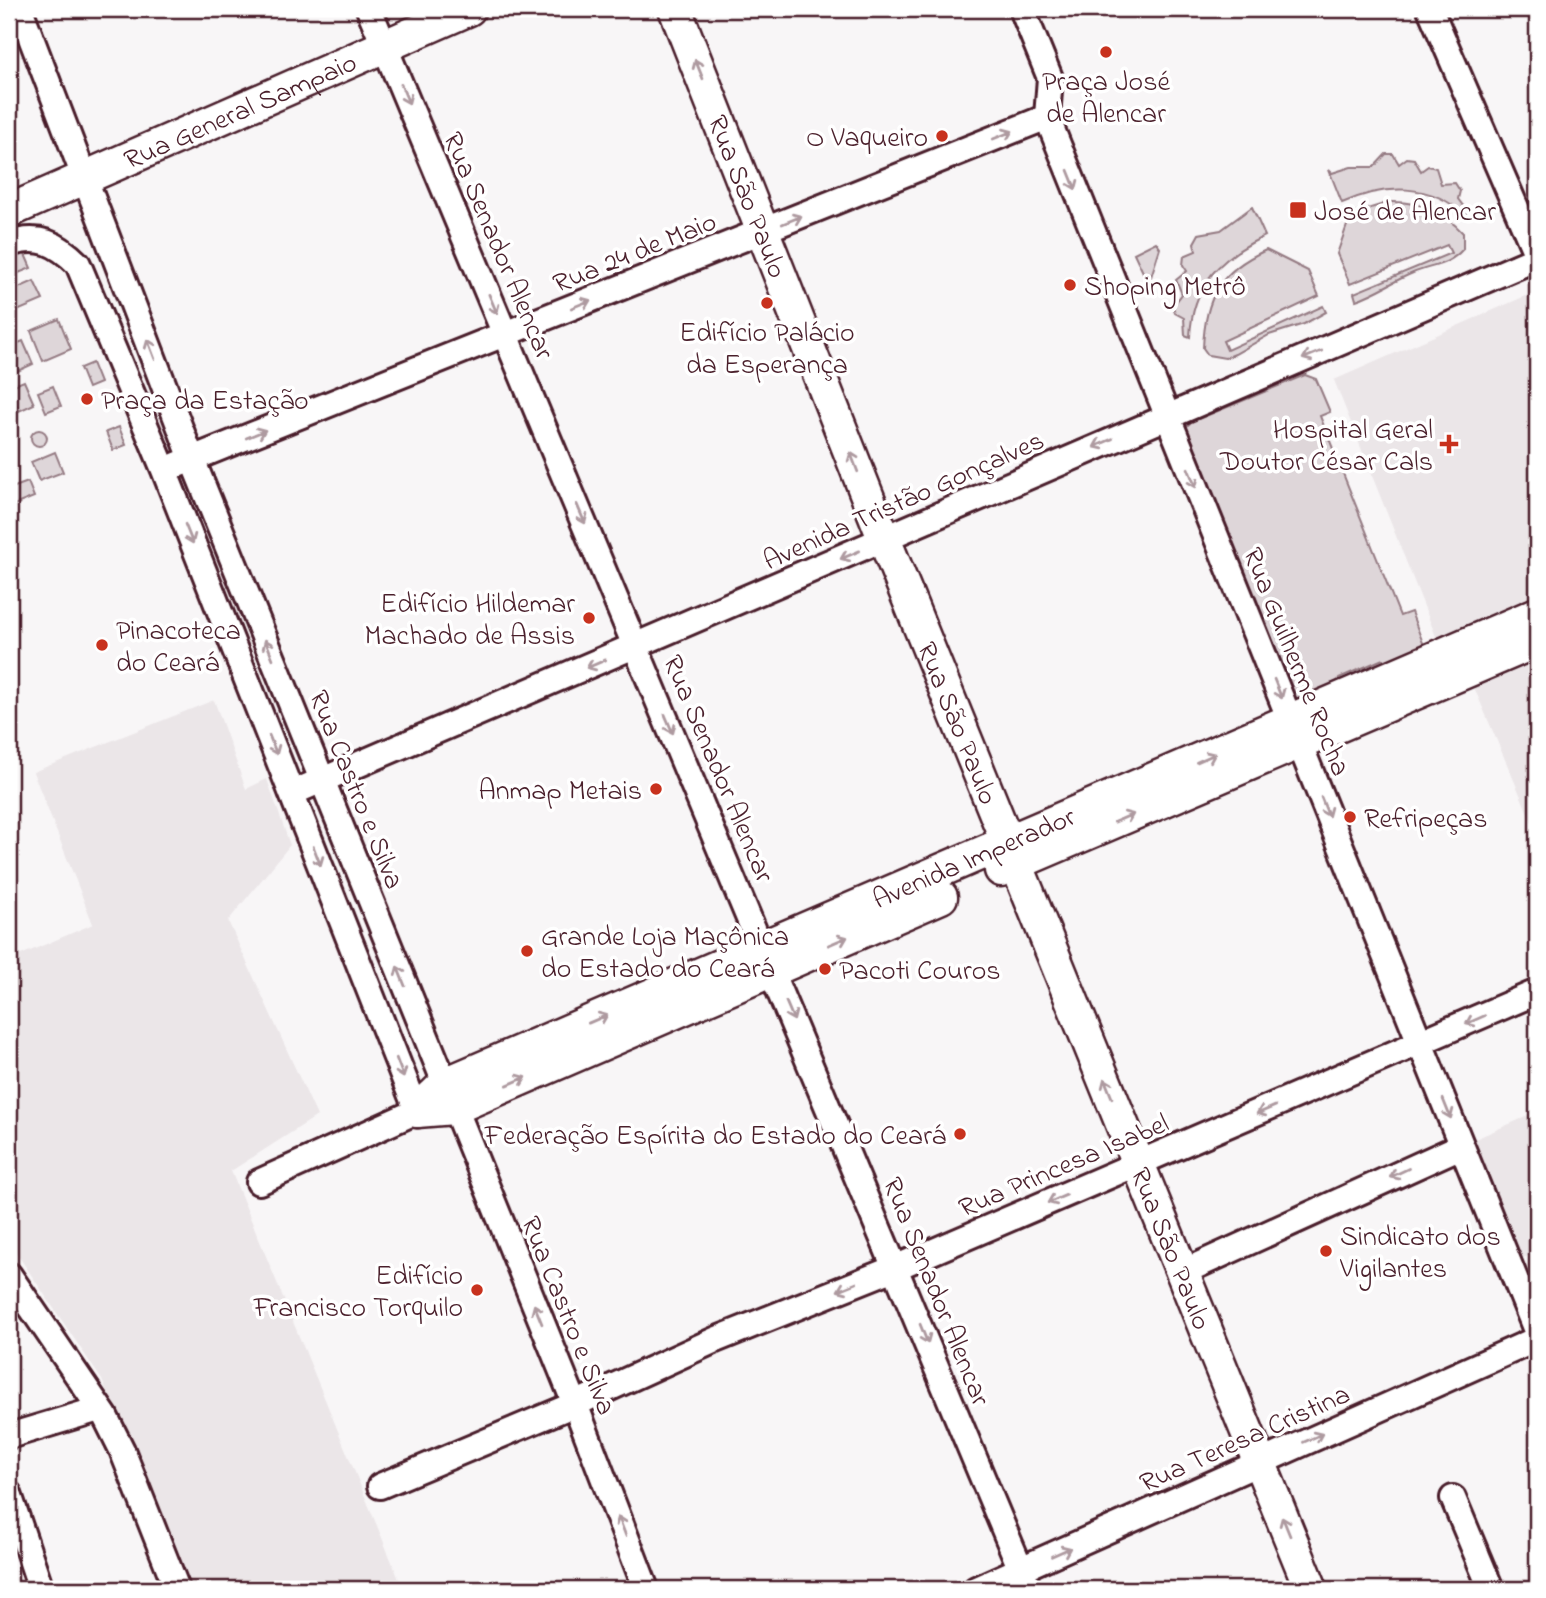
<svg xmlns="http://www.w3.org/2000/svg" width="1546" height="1598" font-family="'Indie Flower',sans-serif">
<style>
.built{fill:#ebe6e8}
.green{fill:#ded6d9;stroke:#947a82;stroke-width:2}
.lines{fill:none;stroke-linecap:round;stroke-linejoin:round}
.minor-casing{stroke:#4a1f2b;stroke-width:30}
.major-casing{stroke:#4a1f2b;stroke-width:37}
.minor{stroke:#fff;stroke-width:24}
.major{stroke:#fff;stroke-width:32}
.oneway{stroke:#ae9aa0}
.poi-dot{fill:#c8321e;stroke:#fff;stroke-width:2.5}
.labels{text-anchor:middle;stroke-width:7;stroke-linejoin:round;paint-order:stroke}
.poi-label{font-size:28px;fill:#4a1f2b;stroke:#fff;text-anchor:start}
.street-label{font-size:28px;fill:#4a1f2b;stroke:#fff}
</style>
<rect width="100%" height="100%" fill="#f8f6f7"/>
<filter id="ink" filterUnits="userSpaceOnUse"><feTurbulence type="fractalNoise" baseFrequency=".0143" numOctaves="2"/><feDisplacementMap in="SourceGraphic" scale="14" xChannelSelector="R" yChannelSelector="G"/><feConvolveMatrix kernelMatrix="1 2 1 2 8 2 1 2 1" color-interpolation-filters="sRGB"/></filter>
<g filter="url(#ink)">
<g class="built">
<polygon points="1537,291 1537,595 1437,639 1334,380"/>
<polygon points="1537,656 1537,834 1473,685"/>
<polygon points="214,700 246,789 267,779 290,845 228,921 317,1116 231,1171 403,1589 189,1589 102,1380 9,1242 9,960 93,924 33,772"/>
<polygon points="1537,1112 1537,1252 1521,1259 1473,1140"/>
</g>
<g class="green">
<path d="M 1386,154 L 1393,154 L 1399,164 L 1407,158 L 1414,159 L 1421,171 L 1428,166 L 1436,168 L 1441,184 L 1455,183 L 1460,191 L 1458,199 L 1467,211 L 1466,216 C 1431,182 1384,184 1342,203 L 1329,170 L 1332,173 L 1351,167 L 1374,167 Z"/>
<path d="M 1390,202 C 1420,201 1443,211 1463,233 L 1463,249 C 1448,266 1432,265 1413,273 C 1393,281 1377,293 1356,300 L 1354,293 L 1451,253 L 1447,245 L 1350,284 L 1337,254 L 1351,214 Z"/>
<path d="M 1252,207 L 1265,236 C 1220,257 1192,285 1190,337 L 1185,335 L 1184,318 L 1175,313 L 1173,306 L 1182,294 L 1176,280 L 1187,271 L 1183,265 L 1184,256 L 1196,251 L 1194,243 L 1199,234 L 1221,230 Z"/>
<polygon points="1156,242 1160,248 1150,280 1147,281 1134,253"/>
<path d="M 1266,250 L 1308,271 L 1319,296 L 1223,341 L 1227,350 L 1323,306 L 1326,312 L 1304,324 L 1269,335 L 1235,354 L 1225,358 L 1208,355 L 1203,348 C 1205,298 1219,271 1266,250 Z"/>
<polygon points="24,252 31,268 11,276 9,258"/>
<polygon points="34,281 43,300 15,312 9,292"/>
<polygon points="59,319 71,349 43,361 31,331"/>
<polygon points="23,341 33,364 9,375 9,347"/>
<polygon points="92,363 100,383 88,388 80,368"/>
<polygon points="1305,375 1316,379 1330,412 1320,416 1400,616 1411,612 1425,648 1394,667 1383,659 1339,678 1336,691 1295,704 1184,429 1191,422"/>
<polygon points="24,381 34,404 19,411 9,387"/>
<polygon points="53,386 61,406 46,412 38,392"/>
<polygon points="119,427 126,445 113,450 106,432"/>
<circle cx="39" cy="438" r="8"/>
<polygon points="55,452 63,472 39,481 31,462"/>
<polygon points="28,482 34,497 9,507 9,489"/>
</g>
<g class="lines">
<g class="minor-casing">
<g id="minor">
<polyline points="20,9 192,459 575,1404 646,1589"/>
<polyline points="369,9 1029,1589"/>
<polyline points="1022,9 1050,78 1047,117 1537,1333"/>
<polyline points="1430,9 1537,256"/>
<path d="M 9,244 C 39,234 57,243 78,264 L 164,470 L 417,1111 L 259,1182"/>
<polyline points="177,465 1047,117"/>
<polyline points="292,793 1537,258"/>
<polyline points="1183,1272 1461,1146"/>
<polyline points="9,1275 105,1416 122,1450 177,1589"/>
<polyline points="9,1436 99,1409"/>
<polyline points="380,1486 575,1404 715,1340 897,1267 1537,992"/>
<polyline points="9,1494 41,1589"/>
<polyline points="1453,1498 1491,1589"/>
<polyline points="976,1589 1537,1339"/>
</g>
</g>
<g class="major-casing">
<g id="major">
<path id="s1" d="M 675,9 L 885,541 L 1311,1589"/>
<path id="s2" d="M 9,211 L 469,9"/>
<polyline points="1001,870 1537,641"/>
<path id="s3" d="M 417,1111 L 445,1084 L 1537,614"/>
<polyline points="417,1111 454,1108 941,897"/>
</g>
</g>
<use href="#minor" class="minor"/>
<use href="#major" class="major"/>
</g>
<defs><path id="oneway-shaft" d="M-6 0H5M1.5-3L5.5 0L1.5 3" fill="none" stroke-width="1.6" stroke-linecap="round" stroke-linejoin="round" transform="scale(1.75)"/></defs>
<g class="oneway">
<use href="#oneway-shaft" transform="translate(699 69) rotate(-112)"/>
<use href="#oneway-shaft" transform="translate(405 94) rotate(67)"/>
<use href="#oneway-shaft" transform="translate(1003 135) rotate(-22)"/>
<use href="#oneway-shaft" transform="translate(1072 180) rotate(68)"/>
<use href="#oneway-shaft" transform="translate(792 220) rotate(-22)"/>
<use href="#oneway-shaft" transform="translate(493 304) rotate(67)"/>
<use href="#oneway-shaft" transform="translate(581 304) rotate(-22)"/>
<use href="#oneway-shaft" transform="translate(151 349) rotate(-111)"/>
<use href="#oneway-shaft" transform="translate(1312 355) rotate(158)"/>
<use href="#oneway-shaft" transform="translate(256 434) rotate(-22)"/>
<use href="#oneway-shaft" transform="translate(1103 443) rotate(156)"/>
<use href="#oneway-shaft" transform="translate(854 462) rotate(-111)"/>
<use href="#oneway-shaft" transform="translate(1192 478) rotate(68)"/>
<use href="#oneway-shaft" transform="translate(581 514) rotate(67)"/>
<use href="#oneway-shaft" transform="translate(189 534) rotate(68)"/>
<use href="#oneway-shaft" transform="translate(850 555) rotate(157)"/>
<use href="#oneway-shaft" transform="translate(269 649) rotate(-112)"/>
<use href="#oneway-shaft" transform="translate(596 664) rotate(157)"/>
<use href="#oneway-shaft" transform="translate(1278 689) rotate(68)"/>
<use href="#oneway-shaft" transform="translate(669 724) rotate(67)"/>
<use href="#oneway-shaft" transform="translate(273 745) rotate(68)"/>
<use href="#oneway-shaft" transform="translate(1206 758) rotate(-24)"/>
<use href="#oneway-shaft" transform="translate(1325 807) rotate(68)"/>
<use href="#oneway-shaft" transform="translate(1124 818) rotate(-23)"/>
<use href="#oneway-shaft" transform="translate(317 856) rotate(69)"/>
<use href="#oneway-shaft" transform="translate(838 941) rotate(-23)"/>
<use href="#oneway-shaft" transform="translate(401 976) rotate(-112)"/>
<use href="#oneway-shaft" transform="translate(790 1011) rotate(67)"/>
<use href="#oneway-shaft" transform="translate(598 1019) rotate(-23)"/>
<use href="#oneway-shaft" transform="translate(1475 1020) rotate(156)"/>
<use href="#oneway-shaft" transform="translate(400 1068) rotate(69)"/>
<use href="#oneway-shaft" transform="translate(517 1081) rotate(-23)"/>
<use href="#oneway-shaft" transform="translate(1108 1088) rotate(-112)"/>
<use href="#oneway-shaft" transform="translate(1447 1109) rotate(68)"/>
<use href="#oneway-shaft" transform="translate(1266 1110) rotate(157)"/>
<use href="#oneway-shaft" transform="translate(1399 1173) rotate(155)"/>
<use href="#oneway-shaft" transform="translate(1057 1199) rotate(157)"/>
<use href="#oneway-shaft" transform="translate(847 1287) rotate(158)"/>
<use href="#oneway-shaft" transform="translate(538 1314) rotate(-112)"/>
<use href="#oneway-shaft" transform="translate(924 1334) rotate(68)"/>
<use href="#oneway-shaft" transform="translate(1313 1438) rotate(-24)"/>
<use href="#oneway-shaft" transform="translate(622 1526) rotate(-111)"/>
<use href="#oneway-shaft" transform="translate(1286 1526) rotate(-112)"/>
<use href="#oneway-shaft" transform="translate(1061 1552) rotate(-24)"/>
</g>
</g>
<g class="poi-dot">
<circle cx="1106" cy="52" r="7"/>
<circle cx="942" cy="136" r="7"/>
<rect x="1289" y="201" width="18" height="18" rx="3.5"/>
<circle cx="1070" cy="285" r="7"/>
<circle cx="767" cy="303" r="7"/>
<circle cx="87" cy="399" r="7"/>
<path d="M1445.5 433.5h7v7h7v7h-7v7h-7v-7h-7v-7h7z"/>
<circle cx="589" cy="618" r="7"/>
<circle cx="102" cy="645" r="7"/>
<circle cx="656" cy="789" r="7"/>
<circle cx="1350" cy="817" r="7"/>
<circle cx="527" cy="951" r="7"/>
<circle cx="825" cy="969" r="7"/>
<circle cx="960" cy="1134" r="7"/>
<circle cx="1326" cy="1251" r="7"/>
<circle cx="477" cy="1290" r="7"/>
</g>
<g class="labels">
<g class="poi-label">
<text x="1106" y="90" text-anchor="middle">Praça José<tspan x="1106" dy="32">de Alencar</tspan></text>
<text x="928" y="146" text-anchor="end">O Vaqueiro</text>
<text x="1314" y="220">José de Alencar</text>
<text x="1084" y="295">Shoping Metrô</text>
<text x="767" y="341" text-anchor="middle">Edifício Palácio<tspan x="767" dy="32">da Esperança</tspan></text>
<text x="101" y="409">Praça da Estação</text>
<text x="1433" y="438" text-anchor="end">Hospital Geral<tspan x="1433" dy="32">Doutor César Cals</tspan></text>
<text x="575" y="612" text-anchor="end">Edifício Hildemar<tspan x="575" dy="32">Machado de Assis</tspan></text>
<text x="116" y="639">Pinacoteca<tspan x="116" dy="32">do Ceará</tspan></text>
<text x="642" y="799" text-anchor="end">Anmap Metais</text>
<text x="1364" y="827">Refripeças</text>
<text x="541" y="945">Grande Loja Maçônica<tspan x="541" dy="32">do Estado do Ceará</tspan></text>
<text x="839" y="979">Pacoti Couros</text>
<text x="946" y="1144" text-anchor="end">Federação Espírita do Estado do Ceará</text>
<text x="1340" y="1245">Sindicato dos<tspan x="1340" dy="32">Vigilantes</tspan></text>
<text x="463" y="1284" text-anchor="end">Edifício<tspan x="463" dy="32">Francisco Torquilo</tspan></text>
</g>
<g class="street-label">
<text dy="10" stroke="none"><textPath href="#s2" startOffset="252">Rua General Sampaio</textPath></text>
<text dy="10" stroke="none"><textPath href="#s1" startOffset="201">Rua São Paulo</textPath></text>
<text transform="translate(500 245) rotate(67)" y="10">Rua Senador Alencar</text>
<text transform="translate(634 251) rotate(-22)" y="10">Rua 24 de Maio</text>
<text transform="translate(903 499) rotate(-24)" y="10">Avenida Tristão Gonçalves</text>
<text transform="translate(1298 661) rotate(68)" y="10">Rua Guilherme Rocha</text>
<text dy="10" stroke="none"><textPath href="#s1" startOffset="768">Rua São Paulo</textPath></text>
<text transform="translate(720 768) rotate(67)" y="10">Rua Senador Alencar</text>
<text transform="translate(358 789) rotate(68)" y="10">Rua Castro e Silva</text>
<text dy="10" stroke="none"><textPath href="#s3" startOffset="614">Avenida Imperador</textPath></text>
<text transform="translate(1063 1164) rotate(-23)" y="10">Rua Princesa Isabel</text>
<text dy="10" stroke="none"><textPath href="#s1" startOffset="1335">Rua São Paulo</textPath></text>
<text transform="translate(938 1291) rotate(68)" y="10">Rua Senador Alencar</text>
<text transform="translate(570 1315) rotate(68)" y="10">Rua Castro e Silva</text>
<text transform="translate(1244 1437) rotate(-24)" y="10">Rua Teresa Cristina</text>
</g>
</g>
<rect width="1546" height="1598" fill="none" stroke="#fff" stroke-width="35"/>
<rect x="18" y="18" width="1511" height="1563" fill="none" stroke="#4a1f2b" stroke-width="2.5" filter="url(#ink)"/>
</svg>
